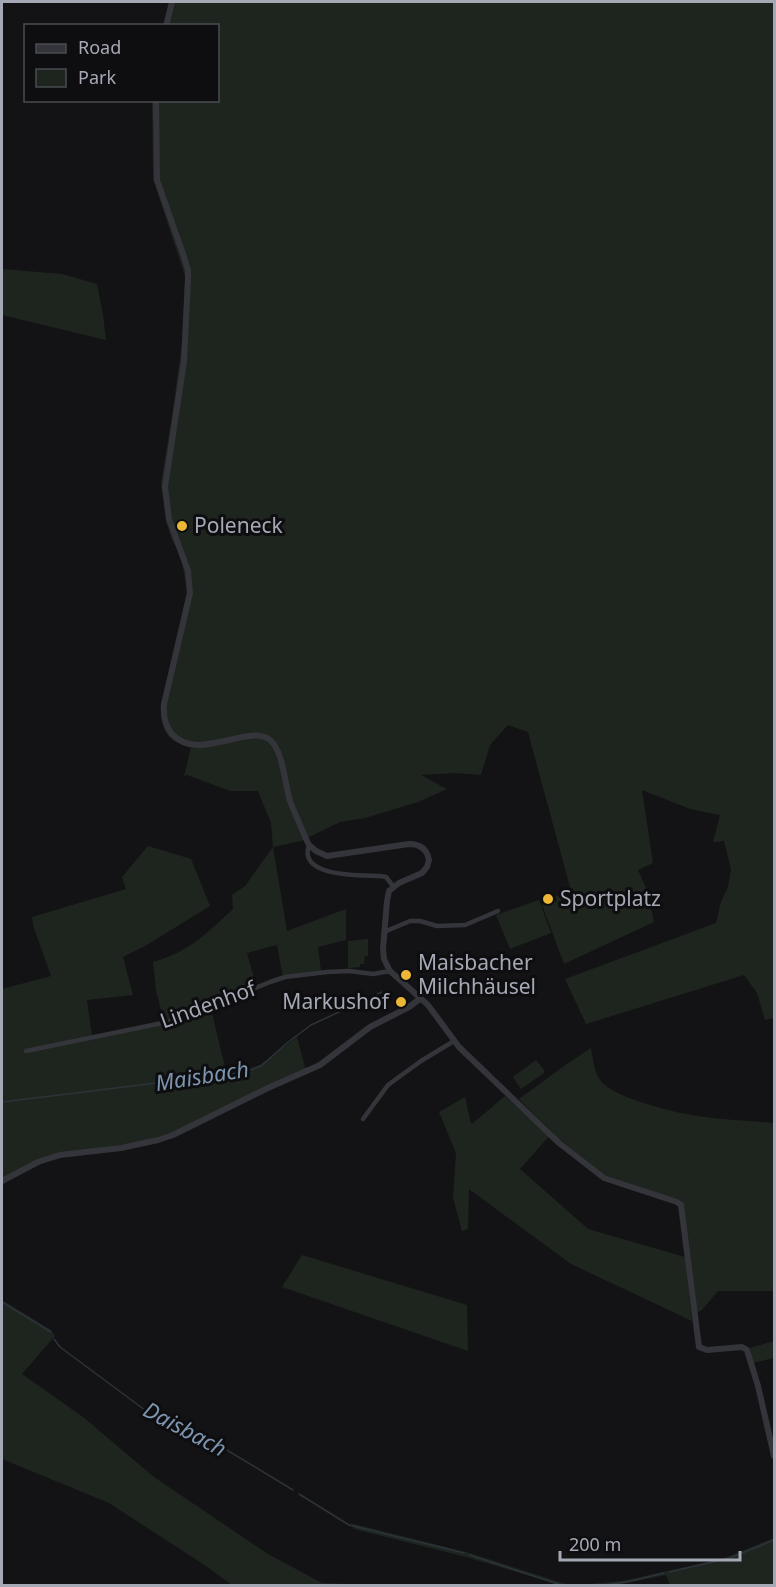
<svg xmlns="http://www.w3.org/2000/svg" width="776" height="1587" font-family="'Noto Sans',sans-serif">
<style>
.green{fill:#1e251f}
.lines{fill:none;stroke-linecap:round;stroke-linejoin:round}
.stream{stroke:#2c333a;stroke-width:1.5}
.minor{stroke:#34353a;stroke-width:4.5}
.tertiary{stroke:#34353a;stroke-width:6}
.poi-dot{fill:#ecb734;stroke:#0e0e10;stroke-width:2}
.labels{text-anchor:middle;stroke-width:6;stroke-linejoin:round;paint-order:stroke}
.poi-label{font-size:21px;fill:#a5a9b5;stroke:#0e0e10;text-anchor:start}
.street-label{font-size:21px;fill:#a5a9b5;stroke:#0e0e10}
.water-label{font-size:22px;font-style:italic;fill:#7d95af;stroke:#0e0e10}
</style>
<rect width="100%" height="100%" fill="#131315"/>
<g class="green">
<path d="M 171,2 L 774,2 L 774,1018 L 765,1020 L 757,993 L 744,975 L 586,1024 L 565,979 L 716,923 L 721,902 L 728,887 L 731,869 L 724,841 L 713,842 L 720,815 L 690,809 L 642,790 L 653,863 L 638,870 L 646,888 L 654,922 L 564,964 L 542,905 L 557,901 L 556,896 L 571,891 L 528,732 L 508,725 L 490,745 L 481,775 L 456,773 L 421,775 L 447,789 L 418,802 L 365,818 L 340,822 L 301,841 L 273,847 L 287,931 L 346,909 L 346,940 L 318,947 L 321,971 L 283,977 L 277,945 L 247,953 L 256,985 L 210,1005 L 227,1075 L 260,1065 L 297,1037 L 306,1071 L 170,1134 L 133,1143 L 54,1155 L 2,1179 L 2,989 L 51,976 L 34,928 L 32,917 L 126,889 L 122,877 L 148,846 L 191,859 L 210,906 L 145,946 L 123,957 L 133,995 L 87,1000 L 92,1036 L 164,1021 L 156,990 L 153,962 C 190,951 205,935 233,909 L 232,895 L 245,886 L 273,847 L 271,823 L 258,791 L 230,791 L 187,775 L 184,776 L 191,748 C 169,741 162,734 161,711 L 187,592 L 181,555 L 172,540 L 166,521 L 161,483 L 173,409 L 182,343 L 185,276 L 153,179 L 152,103 L 152,100 L 218,100 L 218,26 L 164,25 Z"/>
<polygon points="2,269 62,274 97,284 103,315 106,340 2,315"/>
<polygon points="539,900 551,933 510,949 496,915"/>
<polygon points="368,939 368,956 365,956 364,964 360,964 360,967 348,968 348,941"/>
<path d="M 591,1048 C 593,1058 594,1072 600,1080 C 614,1099 680,1114 704,1117 C 728,1120 751,1121 774,1123 L 774,1291 L 718,1291 L 701,1311 L 697,1312 L 681,1201 L 602,1174 L 559,1139 L 519,1099 L 564,1066 Z"/>
<polygon points="536,1060 544,1070 544,1073 521,1089 513,1077"/>
<polygon points="505,1096 549,1136 520,1169 588,1229 685,1257 692,1321 571,1264 469,1189 468,1229 462,1231 453,1198 456,1153 439,1112 465,1097 470,1120 472,1124"/>
<polygon points="302,1255 467,1305 468,1351 282,1287"/>
<polygon points="2,1300 51,1330 55,1336 22,1374 83,1417 154,1477 268,1554 322,1583 373,1585 232,1585 206,1566 109,1503 2,1459"/>
<polygon points="774,1341 774,1358 753,1363 750,1348"/>
<polygon points="350,1523 466,1552 569,1585 560,1585 466,1557 354,1529"/>
<polygon points="774,1538 774,1585 670,1585 666,1575 615,1585 579,1585 622,1581 722,1559"/>
</g>
<g class="lines">
<g class="stream">
<polyline points="2,1102 246,1072 261,1066 287,1043 311,1025 382,992"/>
<polyline points="2,1302 51,1332"/>
<path d="M 54,1339 L 60,1347 L 161,1422 C 174,1429 181,1424 192,1429 L 293,1490"/>
<polyline points="299,1494 349,1525 464,1553"/>
<polyline points="470,1555 564,1586"/>
<polyline points="669,1572 730,1558 774,1540"/>
<polyline points="598,1586 627,1582 664,1573"/>
</g>
<g class="minor">
<path d="M 309,845 C 297,878 363,875 380,876 L 386,877 L 393,886"/>
<polyline points="384,932 410,921 420,921 437,926 465,925 498,911"/>
<polyline points="26,1051 177,1020 270,982 285,977 327,972 349,971 373,974 390,971"/>
<polyline points="363,1119 388,1085 421,1061 454,1041"/>
</g>
<g class="tertiary">
<polyline points="166,26 172,2"/>
<path d="M 156,100 L 157,180 L 183,254 L 188,270 L 188,280 L 184,361 L 165,487 L 169,519 L 188,571 L 190,593 L 164,704 C 163,715 165,726 172,734 C 198,763 248,723 270,740 C 283,750 285,785 290,801 C 295,814 301,827 306,839 L 309,845 L 316,851 L 327,856 L 409,844 C 420,844 427,849 429,860 L 427,867 L 422,873 L 399,883 L 389,891 L 387,901 L 383,949 L 384,959 L 390,971 L 428,1005 L 459,1047 L 559,1143 L 604,1178 L 677,1202 L 681,1205 L 699,1347 L 707,1350 L 742,1347 L 747,1350 L 758,1386 L 774,1456"/>
<polyline points="2,1181 38,1162 60,1155 121,1148 158,1140 173,1135 268,1088 320,1065 370,1027 409,1007 421,998"/>
</g>
</g>
<g class="poi-dot">
<circle cx="182" cy="526" r="6"/>
<circle cx="548" cy="899" r="6"/>
<circle cx="406" cy="975" r="6"/>
<circle cx="401" cy="1002" r="6"/>
</g>
<g class="labels">
<g class="poi-label">
<text x="194" y="533">Poleneck</text>
<text x="560" y="906">Sportplatz</text>
<text x="418" y="970">Maisbacher<tspan x="418" dy="24">Milchhäusel</tspan></text>
<text x="389" y="1009" text-anchor="end">Markushof</text>
</g>
<g class="street-label">
<text transform="translate(208 1005) rotate(-20)" y="7">Lindenhof</text>
</g>
<g class="water-label">
<text transform="translate(202 1076) rotate(-9)" y="8">Maisbach</text>
<text transform="translate(185 1429) rotate(28)" y="8">Daisbach</text>
</g>
</g>
<rect width="776" height="1587" fill="none" stroke="#a5a9b5" stroke-width="6"/>
<rect x="24" y="24" width="195" height="78" fill="#0e0e10" stroke="#4a4c52" stroke-width="1.5"/>
<rect x="36" y="44" width="30" height="9" fill="#34353a" stroke="#4a4c52" stroke-width="1.5"/>
<text x="78" y="54" font-size="18" fill="#a5a9b5">Road</text>
<rect x="36" y="69" width="30" height="18" fill="#1e251f" stroke="#4a4c52" stroke-width="1.5"/>
<text x="78" y="84" font-size="18" fill="#a5a9b5">Park</text>
<path d="M560 1551v9h180v-9" fill="none" stroke="#a5a9b5" stroke-width="3"/>
<text x="569" y="1551" font-size="18" fill="#a5a9b5" stroke="#0e0e10" stroke-width="4.5" paint-order="stroke">200 m</text>
</svg>
